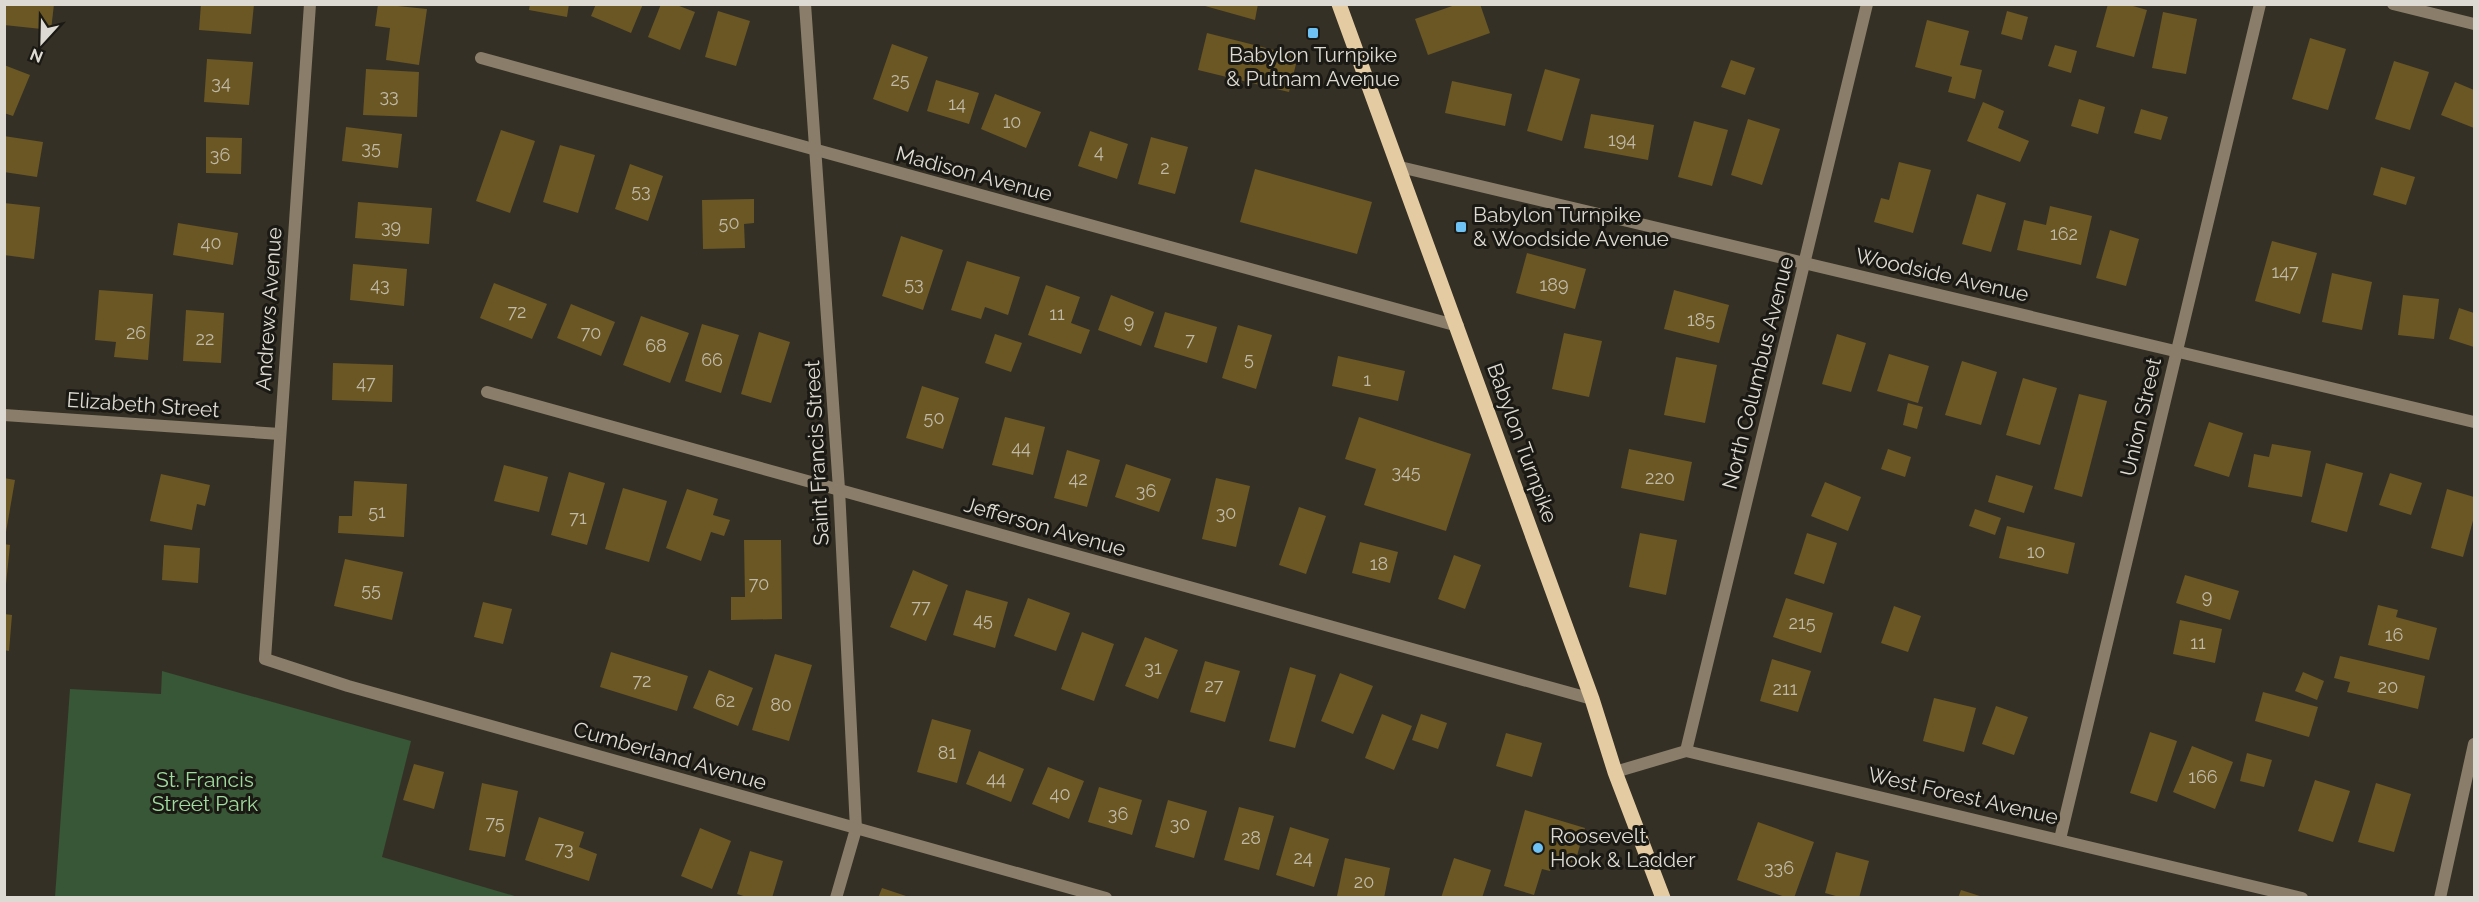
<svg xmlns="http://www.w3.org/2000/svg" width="2479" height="902" font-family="Raleway,sans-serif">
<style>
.green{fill:#375737}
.building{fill:#6a5724}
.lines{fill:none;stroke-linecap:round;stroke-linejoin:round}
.minor{stroke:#8a7e6a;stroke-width:12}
.primary{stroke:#e5cba1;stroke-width:15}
.poi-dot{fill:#6fc2f4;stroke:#1b1913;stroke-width:2}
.labels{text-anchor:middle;stroke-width:6;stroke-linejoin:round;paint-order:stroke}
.number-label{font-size:18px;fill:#c0b9a7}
.poi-label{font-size:21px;fill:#dddad3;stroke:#1b1913;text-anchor:start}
.street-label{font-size:21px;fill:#dddad3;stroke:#1b1913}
.park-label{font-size:21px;fill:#9fdb9e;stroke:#1b1913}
</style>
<rect width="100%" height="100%" fill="#353025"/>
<polygon class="green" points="162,671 411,741 382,857 518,897 55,897 70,689 161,694"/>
<g class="building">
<polygon points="4,4 54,4 51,30 4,25"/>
<polygon points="201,4 254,4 251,34 199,30"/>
<polygon points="378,4 427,9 419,65 386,60 390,28 375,26"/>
<polygon points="530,4 569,4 567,17 529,10"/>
<polygon points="596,4 643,4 631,33 591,16"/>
<polygon points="661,4 674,4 695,12 680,50 648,37"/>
<polygon points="1198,4 1258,4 1255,20"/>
<polygon points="1458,4 1480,4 1490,33 1428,55 1415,19"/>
<polygon points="2108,4 2126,4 2147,10 2134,57 2096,47"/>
<polygon points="718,11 750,21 736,66 705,57"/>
<polygon points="2007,11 2028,17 2022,40 2001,34"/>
<polygon points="2163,12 2197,19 2186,74 2152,68"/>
<polygon points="1927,20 1969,31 1960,65 1982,70 1975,99 1948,92 1952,77 1915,67"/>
<polygon points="1207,33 1298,56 1289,92 1198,70"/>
<polygon points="2310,38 2346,49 2328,110 2292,99"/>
<polygon points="892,44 928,57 908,112 873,99"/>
<polygon points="2055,45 2077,51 2071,73 2048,66"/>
<polygon points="207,59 253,62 249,105 204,102"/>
<polygon points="1731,60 1755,68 1745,95 1721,87"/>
<polygon points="2394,61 2429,72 2410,130 2375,119"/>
<polygon points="4,65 30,75 13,116 4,113"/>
<polygon points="366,69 419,72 417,117 363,115"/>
<polygon points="1545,69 1580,79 1562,141 1527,131"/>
<polygon points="936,80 979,93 969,124 927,111"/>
<polygon points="1452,81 1512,94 1505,126 1445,113"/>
<polygon points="2455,82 2474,90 2474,128 2441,115"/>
<polygon points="995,94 1041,112 1026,148 981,129"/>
<polygon points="2079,99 2105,107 2098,134 2071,126"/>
<polygon points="1983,102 2004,111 1998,128 2029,141 2020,162 1967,141"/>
<polygon points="2141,109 2168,117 2161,140 2134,133"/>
<polygon points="1591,114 1654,125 1648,160 1584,148"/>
<polygon points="1748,119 1780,129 1762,185 1731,175"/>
<polygon points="1694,121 1728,130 1712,186 1678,177"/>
<polygon points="346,127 402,134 398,168 342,161"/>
<polygon points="501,130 535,141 510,213 476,201"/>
<polygon points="1090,131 1128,144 1117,179 1078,166"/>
<polygon points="4,136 43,142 37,177 4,172"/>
<polygon points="206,137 242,138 241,174 206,173"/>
<polygon points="1151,137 1188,147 1175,194 1138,184"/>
<polygon points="560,145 595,155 578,213 543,202"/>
<polygon points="1899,162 1931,170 1913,233 1874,222 1881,198 1889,200"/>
<polygon points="630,164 663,176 648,221 615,209"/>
<polygon points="2381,167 2415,177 2406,205 2373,195"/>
<polygon points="1255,169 1372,202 1357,254 1240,222"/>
<polygon points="1977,194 2006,203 1991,252 1962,244"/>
<polygon points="754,199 754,223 744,224 745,248 703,249 702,200"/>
<polygon points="358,202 432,208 429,244 355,238"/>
<polygon points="4,203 40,207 34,259 4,255"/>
<polygon points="2050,206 2092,216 2081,265 2017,250 2024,220 2046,225"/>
<polygon points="178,223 238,233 233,265 173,255"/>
<polygon points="2110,230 2139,239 2126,286 2096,278"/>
<polygon points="901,236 943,250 923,310 882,296"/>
<polygon points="2272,241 2317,253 2300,314 2255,301"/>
<polygon points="1527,253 1586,269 1575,309 1516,293"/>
<polygon points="967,261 1020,277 1008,315 985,307 981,319 951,310"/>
<polygon points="353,264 407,269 404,306 350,300"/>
<polygon points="2332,273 2372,282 2362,330 2322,322"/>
<polygon points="494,283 547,304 532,339 480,318"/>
<polygon points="1046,285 1080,297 1071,323 1090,330 1081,354 1028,335"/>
<polygon points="99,290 153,294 148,360 114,357 116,342 95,340"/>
<polygon points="1674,290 1729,305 1719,343 1664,329"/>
<polygon points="1111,295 1154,312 1141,346 1098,330"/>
<polygon points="2403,295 2439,299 2434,339 2398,335"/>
<polygon points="571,304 615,322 601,356 557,338"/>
<polygon points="2459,308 2474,313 2474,347 2449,339"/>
<polygon points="186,310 224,313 221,363 183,361"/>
<polygon points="1165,312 1217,327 1207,363 1154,347"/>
<polygon points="641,316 689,333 670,383 623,365"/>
<polygon points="702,324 739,335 721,393 685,381"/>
<polygon points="1238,325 1272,335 1256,389 1222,378"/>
<polygon points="759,332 790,342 771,403 741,394"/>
<polygon points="1564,333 1602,341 1589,397 1552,389"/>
<polygon points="995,334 1022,343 1011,372 985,363"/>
<polygon points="1837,334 1866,343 1851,392 1822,384"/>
<polygon points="1889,354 1929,366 1918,403 1877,391"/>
<polygon points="1338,356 1405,371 1398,401 1332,386"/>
<polygon points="1676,357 1717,365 1705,423 1664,415"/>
<polygon points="1962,361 1997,372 1981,425 1945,415"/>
<polygon points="333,363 393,365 392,402 332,400"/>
<polygon points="2023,378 2057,388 2040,445 2006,435"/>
<polygon points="922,386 959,398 943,449 906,438"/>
<polygon points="2079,394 2107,401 2082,497 2054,489"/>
<polygon points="1908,403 1923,407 1917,429 1903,425"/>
<polygon points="1005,417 1045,427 1033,475 992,465"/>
<polygon points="1359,417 1471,454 1446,531 1364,505 1376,469 1345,459"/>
<polygon points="2209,422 2243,433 2229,477 2194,466"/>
<polygon points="2272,444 2311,451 2302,497 2248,487 2254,454 2269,457"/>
<polygon points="1629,449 1692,462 1684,501 1621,488"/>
<polygon points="1888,449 1911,457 1905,477 1881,469"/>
<polygon points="1067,450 1100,460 1087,507 1054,498"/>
<polygon points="2326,463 2363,473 2347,532 2311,522"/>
<polygon points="1126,464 1171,479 1159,512 1115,497"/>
<polygon points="504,465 548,477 539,512 494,501"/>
<polygon points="569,472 605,483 587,545 551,535"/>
<polygon points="2390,473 2422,483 2411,515 2379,505"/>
<polygon points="161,474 210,485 205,506 197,504 192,530 150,521"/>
<polygon points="1996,475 2033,486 2024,513 1988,502"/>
<polygon points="4,478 15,480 6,532 4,532"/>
<polygon points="1216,478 1250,486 1236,547 1202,539"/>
<polygon points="354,481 407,484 404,537 338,533 339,516 352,516"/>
<polygon points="1825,482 1861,497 1848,531 1811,516"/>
<polygon points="623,488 667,501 649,562 605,549"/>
<polygon points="687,489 718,499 713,515 730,520 724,536 711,532 701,561 666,548"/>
<polygon points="2447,489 2474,497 2474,517 2463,557 2431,548"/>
<polygon points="1299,507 1326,516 1306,574 1279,565"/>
<polygon points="1975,509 2001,518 1995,535 1969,526"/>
<polygon points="2007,526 2075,543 2068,574 1999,558"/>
<polygon points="1640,533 1677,540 1666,595 1629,587"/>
<polygon points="1807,533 1837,543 1824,584 1794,574"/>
<polygon points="744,540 781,540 782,619 731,620 731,597 745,597"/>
<polygon points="1360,542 1398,552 1390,583 1352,573"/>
<polygon points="4,544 10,545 6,584 4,584"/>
<polygon points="164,545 200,548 198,583 162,580"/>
<polygon points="1454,555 1481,565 1465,609 1438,599"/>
<polygon points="345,559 403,572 392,620 334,606"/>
<polygon points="913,570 948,585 926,641 890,627"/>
<polygon points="2185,575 2239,591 2230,620 2176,603"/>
<polygon points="966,590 1008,602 995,648 953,635"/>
<polygon points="1028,598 1070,613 1056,651 1014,636"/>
<polygon points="1786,598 1833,613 1821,653 1773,637"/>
<polygon points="483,602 512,609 503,644 474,637"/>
<polygon points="2378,605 2398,610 2396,617 2437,628 2429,660 2368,645"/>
<polygon points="1894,606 1921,616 1908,652 1881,643"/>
<polygon points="4,614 12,615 9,651 4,650"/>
<polygon points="2180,620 2222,629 2215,663 2173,654"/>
<polygon points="1082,632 1114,644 1094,701 1061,689"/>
<polygon points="1145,637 1178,650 1158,699 1125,686"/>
<polygon points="611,652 688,676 677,711 600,687"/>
<polygon points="775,654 812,665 789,741 752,730"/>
<polygon points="2340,656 2425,676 2418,709 2347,692 2350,682 2334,678"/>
<polygon points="1772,659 1811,671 1798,712 1760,701"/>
<polygon points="1205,661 1240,671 1225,722 1190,712"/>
<polygon points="1290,667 1316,675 1295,748 1269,741"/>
<polygon points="709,670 753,688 738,726 693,708"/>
<polygon points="2303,672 2324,681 2317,700 2295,691"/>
<polygon points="1340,673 1373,686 1353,734 1321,721"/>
<polygon points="2263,692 2318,707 2309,737 2255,721"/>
<polygon points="1934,698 1976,708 1964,752 1923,741"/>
<polygon points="1996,706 2028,717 2014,755 1982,744"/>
<polygon points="1382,714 1412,726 1394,770 1365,758"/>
<polygon points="1421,714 1447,723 1438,749 1412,740"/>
<polygon points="932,719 971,730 957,783 917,772"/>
<polygon points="2150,732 2177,741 2157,802 2130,793"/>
<polygon points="1506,733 1542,743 1532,777 1496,766"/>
<polygon points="2192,746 2233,762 2215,809 2173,792"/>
<polygon points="979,751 1024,769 1011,802 966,784"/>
<polygon points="2247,753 2272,760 2264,787 2240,781"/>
<polygon points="414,764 444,772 434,809 403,800"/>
<polygon points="1048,767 1084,781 1069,819 1032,804"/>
<polygon points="2315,780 2350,791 2333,842 2298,831"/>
<polygon points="482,783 518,791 505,857 469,850"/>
<polygon points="2376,783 2411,794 2394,852 2358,842"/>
<polygon points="1099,787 1142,800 1132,835 1088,822"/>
<polygon points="1168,800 1207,811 1194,858 1155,847"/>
<polygon points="1239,807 1274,816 1259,870 1224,860"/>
<polygon points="1525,810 1585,828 1574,866 1553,860 1550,871 1542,869 1534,895 1504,886"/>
<polygon points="539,817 584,832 579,847 597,854 589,881 525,860"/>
<polygon points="1758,822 1814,842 1794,898 1788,898 1737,880"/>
<polygon points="1290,827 1329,839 1314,887 1276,875"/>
<polygon points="700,828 731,841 712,889 681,876"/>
<polygon points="750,851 783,861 772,898 750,898 737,894"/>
<polygon points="1836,852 1869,861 1859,898 1843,898 1825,893"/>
<polygon points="1345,858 1390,868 1384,898 1337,896"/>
<polygon points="1454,858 1491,870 1482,898 1441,898"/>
<polygon points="882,888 909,897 909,898 878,898"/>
<polygon points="1961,890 1983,897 1983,898 1958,898"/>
</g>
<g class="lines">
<g class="minor">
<polyline points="310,4 265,659 348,686 1106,898"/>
<polyline points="805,4 839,489 856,829 836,898"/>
<polyline points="2393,4 2474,24"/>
<polyline points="481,58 1458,326"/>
<polyline points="1400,167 2474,422"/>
<polyline points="487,392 1592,699"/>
<polyline points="4,415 280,434"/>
<polyline points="1686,751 1867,4"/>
<polyline points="1615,772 1686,751 2302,898"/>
<polyline points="2060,839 2260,4"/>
<polyline points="2440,898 2474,744"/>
</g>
<polyline class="primary" points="1339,4 1592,699 1615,772 1663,898"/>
</g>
<g class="poi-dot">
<rect x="1307" y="27" width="12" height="12" rx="3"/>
<rect x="1455" y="221" width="12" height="12" rx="3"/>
<circle cx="1538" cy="848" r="6"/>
</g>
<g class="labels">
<g class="number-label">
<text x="900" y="86">25</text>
<text x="221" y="89">34</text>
<text x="389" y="102">33</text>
<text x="957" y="110">14</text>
<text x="1012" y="128">10</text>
<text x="1622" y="146">194</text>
<text x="371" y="154">35</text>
<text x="1099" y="158">4</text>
<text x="220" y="161">36</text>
<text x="1165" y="174">2</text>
<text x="641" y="197">53</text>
<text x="729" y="229">50</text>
<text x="391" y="233">39</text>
<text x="2064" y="240">162</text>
<text x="211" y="249">40</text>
<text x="2285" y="278">147</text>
<text x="914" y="290">53</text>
<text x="380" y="291">43</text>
<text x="1554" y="291">189</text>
<text x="517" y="318">72</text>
<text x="1057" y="320">11</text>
<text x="1701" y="326">185</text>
<text x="1129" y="328">9</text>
<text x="136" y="339">26</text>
<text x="591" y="339">70</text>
<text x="205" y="345">22</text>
<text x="1190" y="346">7</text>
<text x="656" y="352">68</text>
<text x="1249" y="365">5</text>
<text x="712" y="366">66</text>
<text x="1367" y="386">1</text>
<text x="366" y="389">47</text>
<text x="934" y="424">50</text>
<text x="1021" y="454">44</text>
<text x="1406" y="478">345</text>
<text x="1660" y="484">220</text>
<text x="1078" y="485">42</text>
<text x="1146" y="497">36</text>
<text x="377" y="518">51</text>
<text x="1226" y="519">30</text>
<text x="578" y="524">71</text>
<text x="2036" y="558">10</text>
<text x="1379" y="570">18</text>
<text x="759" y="590">70</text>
<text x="371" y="596">55</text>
<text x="2207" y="603">9</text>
<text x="921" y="613">77</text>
<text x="983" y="626">45</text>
<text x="1802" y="629">215</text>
<text x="2394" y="641">16</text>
<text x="2198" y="649">11</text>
<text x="1153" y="674">31</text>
<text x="642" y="687">72</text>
<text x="1214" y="692">27</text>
<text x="2388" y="693">20</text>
<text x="1785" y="695">211</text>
<text x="725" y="707">62</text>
<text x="781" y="711">80</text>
<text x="947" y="759">81</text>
<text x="2203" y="783">166</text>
<text x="996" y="785">44</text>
<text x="1060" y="800">40</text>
<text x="1118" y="820">36</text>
<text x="495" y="829">75</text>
<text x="1180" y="830">30</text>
<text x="1251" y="844">28</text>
<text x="564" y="855">73</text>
<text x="1303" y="864">24</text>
<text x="1779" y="874">336</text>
<text x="1364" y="888">20</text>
</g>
<g class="poi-label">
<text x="1313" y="62" text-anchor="middle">Babylon Turnpike<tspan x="1313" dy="24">&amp; Putnam Avenue</tspan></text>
<text x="1473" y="222">Babylon Turnpike<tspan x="1473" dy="24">&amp; Woodside Avenue</tspan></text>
<text x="1550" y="843">Roosevelt<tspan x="1550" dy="24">Hook &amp; Ladder</tspan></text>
</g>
<g class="street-label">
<text transform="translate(974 174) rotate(15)" y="7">Madison Avenue</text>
<text transform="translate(1942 275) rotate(13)" y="7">Woodside Avenue</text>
<text transform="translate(269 309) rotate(-86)" y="7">Andrews Avenue</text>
<text transform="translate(1758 373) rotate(-76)" y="7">North Columbus Avenue</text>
<text transform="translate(143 405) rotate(4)" y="7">Elizabeth Street</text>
<text transform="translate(2141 417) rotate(-77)" y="7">Union Street</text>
<text transform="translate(1522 443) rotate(70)" y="7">Babylon Turnpike</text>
<text transform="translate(817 453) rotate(-93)" y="7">Saint Francis Street</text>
<text transform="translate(1045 527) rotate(16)" y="7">Jefferson Avenue</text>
<text transform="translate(670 756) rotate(16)" y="7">Cumberland Avenue</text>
<text transform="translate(1963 796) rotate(13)" y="7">West Forest Avenue</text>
</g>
<g class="park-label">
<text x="205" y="787">St. Francis<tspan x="205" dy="24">Street Park</tspan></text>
</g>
</g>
<rect width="2479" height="902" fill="none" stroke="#dddad3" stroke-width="12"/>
<g transform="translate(42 42) rotate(202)" stroke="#1b1913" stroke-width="4.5" paint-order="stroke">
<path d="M0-4.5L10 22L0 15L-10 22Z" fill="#dddad3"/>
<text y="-9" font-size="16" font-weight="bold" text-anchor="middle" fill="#dddad3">N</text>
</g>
</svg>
